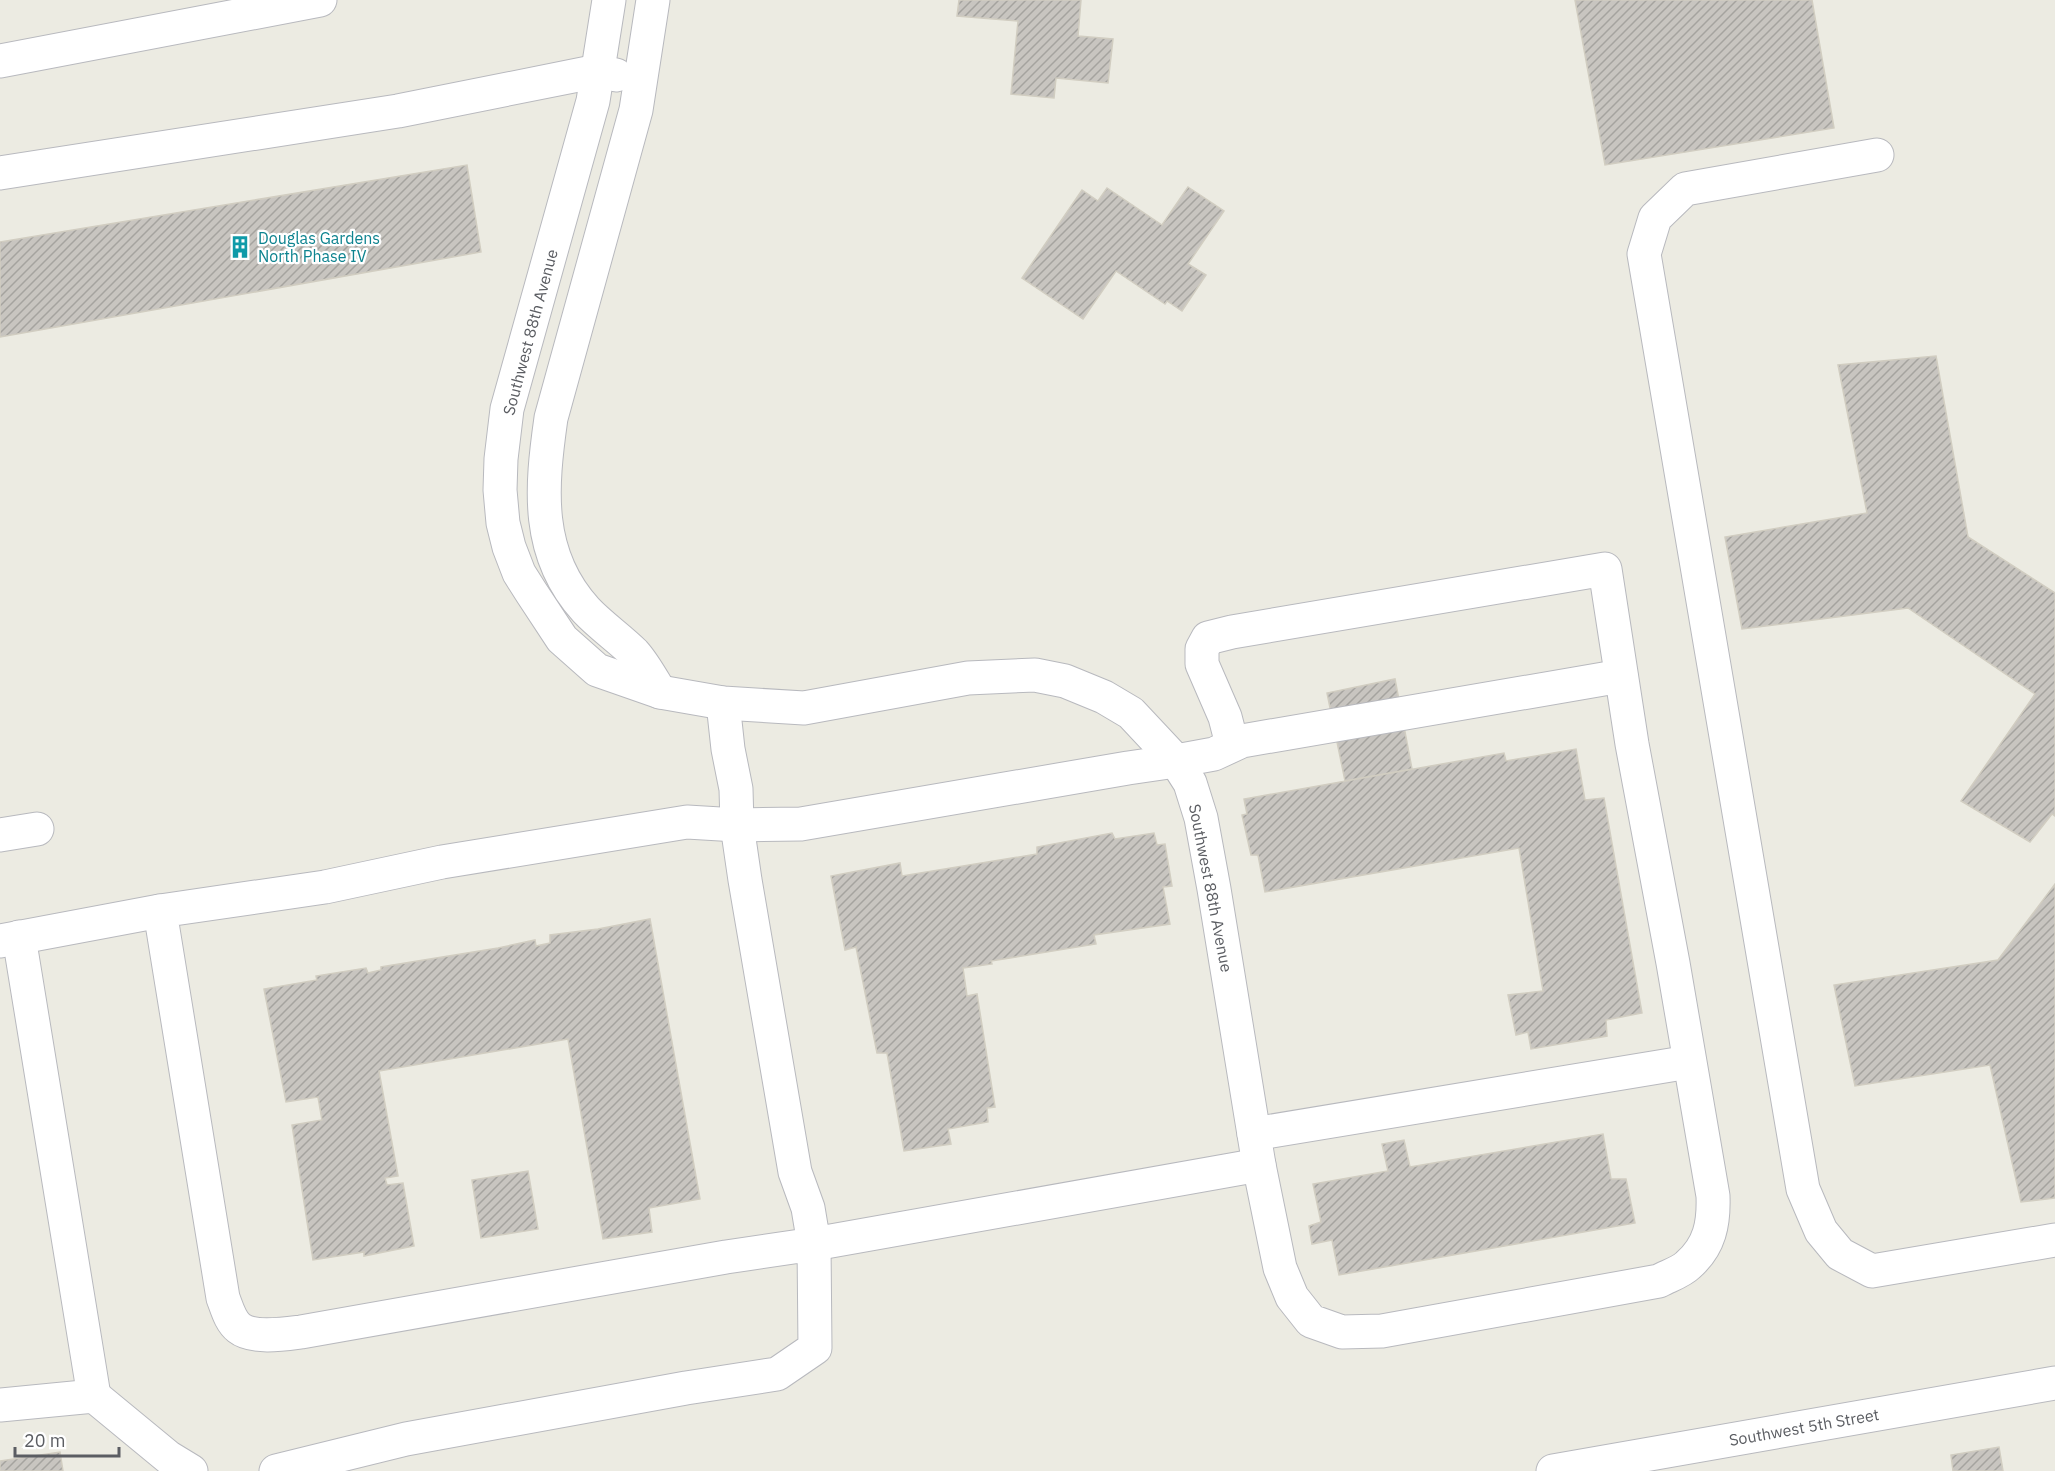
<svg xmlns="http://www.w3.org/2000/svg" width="2055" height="1471" font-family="'IBM Plex Sans',sans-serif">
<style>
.building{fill:url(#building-hatch);stroke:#d1cdc1;stroke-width:1.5}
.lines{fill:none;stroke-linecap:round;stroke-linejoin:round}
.minor-casing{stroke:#b8b9be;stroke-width:35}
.minor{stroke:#fff;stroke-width:33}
.labels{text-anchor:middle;stroke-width:4.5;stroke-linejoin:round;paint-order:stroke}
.culture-label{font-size:16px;fill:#0d838f;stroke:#fff;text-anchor:start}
.street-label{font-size:16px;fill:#5b5d62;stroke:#fff}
</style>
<defs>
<pattern id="building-hatch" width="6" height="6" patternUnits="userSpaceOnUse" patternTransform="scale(1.5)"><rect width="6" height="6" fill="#c8c5c0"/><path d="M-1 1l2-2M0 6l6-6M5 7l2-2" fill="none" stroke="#a5a39f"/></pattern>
</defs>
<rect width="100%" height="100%" fill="#ecebe2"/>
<g class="building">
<polygon points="959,0 1081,0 1078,36 1113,39 1108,83 1056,78 1054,98 1011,94 1018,21 957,16"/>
<polygon points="1575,0 1812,0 1834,128 1605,165"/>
<polygon points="467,165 481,252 0,337 0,242"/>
<polygon points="1188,187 1224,211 1188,264 1206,275 1182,311 1167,301 1165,304 1116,271 1083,319 1022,278 1082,190 1098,201 1107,188 1162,225"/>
<polygon points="1936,356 1968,537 2055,593 2055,816 2052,814 2030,842 1961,801 2035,694 1908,608 1742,629 1725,537 1867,513 1838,365"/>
<polygon points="1395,679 1412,769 1345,781 1327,693"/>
<polygon points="1576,749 1585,800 1604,798 1642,1013 1606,1020 1607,1036 1531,1049 1528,1032 1516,1035 1508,995 1543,991 1519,848 1265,892 1258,855 1251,855 1242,815 1247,814 1244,799 1504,753 1506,761"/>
<polygon points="1112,833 1115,839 1154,833 1157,845 1165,844 1172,886 1163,887 1170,924 1094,935 1096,944 991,961 992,964 963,968 967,996 977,994 995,1107 987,1108 988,1122 948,1129 951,1144 904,1151 887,1053 877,1053 856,947 845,950 831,876 900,863 902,876 1037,854 1037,847"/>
<polygon points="2055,884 2055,1198 2021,1202 1990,1065 1855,1086 1834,985 1998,960"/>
<polygon points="650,919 700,1199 649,1208 652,1232 603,1239 568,1039 379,1071 398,1176 385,1178 387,1185 403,1183 414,1246 364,1256 364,1252 313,1260 292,1125 322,1120 318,1097 286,1102 264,989 317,980 316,976 366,968 368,973 381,970 381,967 498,948 535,940 536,946 550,943 550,935 598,929"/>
<polygon points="1603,1134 1611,1179 1626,1179 1635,1223 1339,1275 1332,1240 1312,1244 1309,1226 1321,1222 1313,1184 1388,1171 1382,1144 1404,1140 1410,1167"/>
<polygon points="528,1171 538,1229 481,1238 472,1180"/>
<polygon points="1999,1447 2003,1471 1953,1471 1951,1455"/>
<polygon points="60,1452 63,1471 0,1471 0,1461"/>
</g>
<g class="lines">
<g class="minor-casing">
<g id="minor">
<path d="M 609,0 L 593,101 L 507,409 L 501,459 L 500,490 L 503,523 L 509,547 L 519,573 L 531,592 L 562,639 L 597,670 L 660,692 L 723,703 L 804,708 L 968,678 L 1035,675 L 1065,681 L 1104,697 L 1131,713 L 1176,761 L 1190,783 L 1201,818 L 1214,889 L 1259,1165 L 1280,1268 L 1292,1297 L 1311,1321 L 1342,1332 L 1382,1331 L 1659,1281 C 1668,1276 1681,1272 1688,1265 C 1710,1246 1714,1223 1713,1196 L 1673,963 L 1632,744 L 1605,569 L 1232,632 L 1208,638 L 1202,649 L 1202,664 L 1225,717 L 1232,744"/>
<path d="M 653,0 L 636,110 L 551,418 C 541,488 535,554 586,610 C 601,626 619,638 634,653 C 644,664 652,679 660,692"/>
<polyline points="0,61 320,0"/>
<polyline points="1877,155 1685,189 1655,218 1644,254 1803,1189 1821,1231 1840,1254 1872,1271 2055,1240"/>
<polyline points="0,173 398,111 598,71 616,75"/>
<polyline points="723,703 728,749 736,789 737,825 745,880 795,1172 808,1208 814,1244 1259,1165"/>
<polyline points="0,835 37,829"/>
<polyline points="19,937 94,1396"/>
<polyline points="0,941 160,911"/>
<polyline points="1254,1134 1689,1062"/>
<polyline points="0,1405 94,1396 168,1457 191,1471"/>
<path d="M 276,1471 L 406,1439 L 686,1388 L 777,1374 L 815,1348 L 814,1244 L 726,1257 L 301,1332 C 285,1334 253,1339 239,1328 C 230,1321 227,1308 223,1298 L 160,911 L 325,887 L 442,862 L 687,822 L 737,825 L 801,824 L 1128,768 L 1176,761 L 1214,754 L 1242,741 L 1621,676"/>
<polyline points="1553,1471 2055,1383"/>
</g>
</g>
<use href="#minor" class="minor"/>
</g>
<defs>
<g id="building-bare" transform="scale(1.8)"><path d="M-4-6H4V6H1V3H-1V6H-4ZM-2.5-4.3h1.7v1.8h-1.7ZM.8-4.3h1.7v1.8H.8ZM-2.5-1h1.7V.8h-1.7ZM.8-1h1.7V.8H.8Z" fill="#0f9aa8" stroke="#fff" stroke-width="2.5" paint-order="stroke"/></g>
</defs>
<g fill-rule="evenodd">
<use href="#building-bare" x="240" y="247"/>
</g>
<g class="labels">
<g class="culture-label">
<text x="258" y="244">Douglas Gardens<tspan x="258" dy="18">North Phase IV</tspan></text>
</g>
<g class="street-label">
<text transform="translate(530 332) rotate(-75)" y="6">Southwest 88th Avenue</text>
<text transform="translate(1211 888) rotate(79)" y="6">Southwest 88th Avenue</text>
<text transform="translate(1804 1427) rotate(-10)" y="6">Southwest 5th Street</text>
</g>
</g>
<path d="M15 1447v9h104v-9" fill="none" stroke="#5b5d62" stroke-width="3"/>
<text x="24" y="1447" font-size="18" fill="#5b5d62" stroke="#ffffff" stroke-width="4.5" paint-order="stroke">20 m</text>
</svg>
